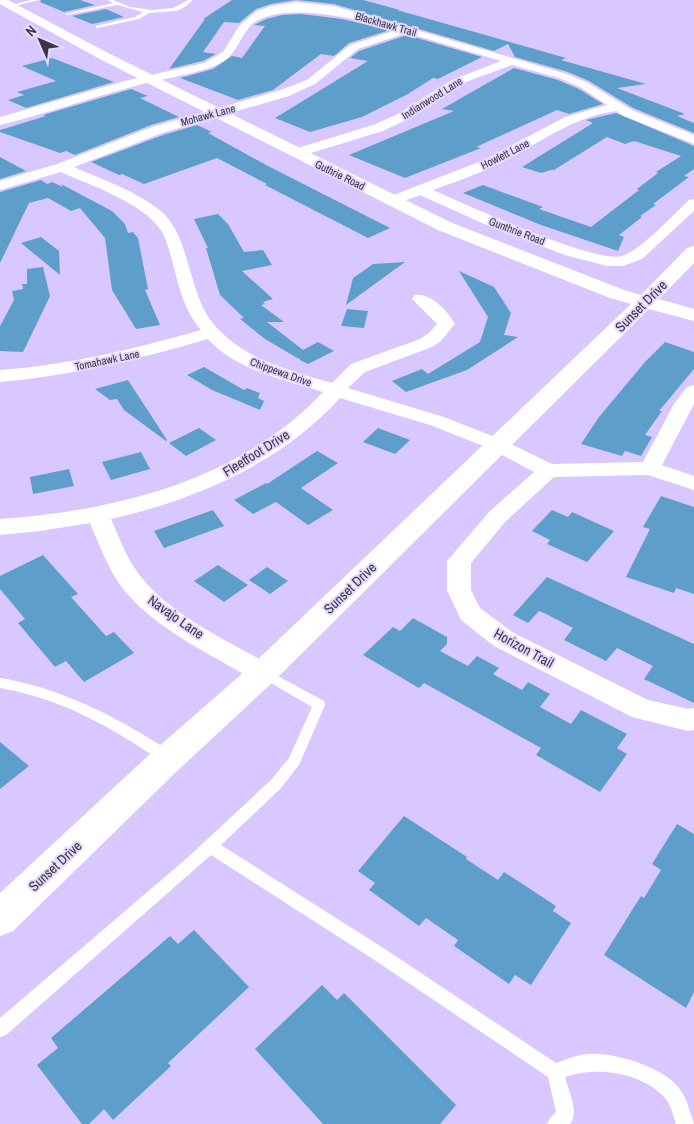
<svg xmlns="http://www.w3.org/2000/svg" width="694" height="1124" font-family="'Archivo Narrow',sans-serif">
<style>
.building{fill:#5d9fca}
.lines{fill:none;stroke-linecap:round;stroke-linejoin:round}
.lane{fill:#fff;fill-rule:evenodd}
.street{fill:#fff;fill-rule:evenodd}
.secondary{fill:#fff;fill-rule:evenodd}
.labels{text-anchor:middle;stroke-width:4;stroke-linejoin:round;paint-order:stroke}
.far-street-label{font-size:11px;fill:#3a3449;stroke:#e3dafb}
.street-label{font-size:14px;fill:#3a3449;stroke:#e3dafb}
</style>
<rect width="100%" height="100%" fill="#d9c8ff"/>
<g class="building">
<polygon points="41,0 80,0 95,5 64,12 40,2"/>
<polygon points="232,0 363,0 400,10 397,10 566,58 561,60 646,84 617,88 685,114 677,116 694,123 694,133 633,108 589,81 568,72 515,57 508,44 494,51 334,4 296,0 271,4 256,9 239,23 224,22 203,52 216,54 203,61 169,69 205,19 203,19"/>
<polygon points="106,9 124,17 92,24 72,16"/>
<polygon points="301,14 342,19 390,30 349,43 334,56 321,54 273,90 238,100 180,78 213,69 232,56 242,58 265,26 254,25 266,19 282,15"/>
<polygon points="407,35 482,57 438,79 433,78 408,94 362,117 310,132 275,118 368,61 350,58 359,51"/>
<polygon points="52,58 114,82 26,108 8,100 24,95 17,92 56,81 22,66"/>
<polygon points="514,68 558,80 579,89 603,104 569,114 557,110 476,147 481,148 405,178 349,155 454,111 442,109"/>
<polygon points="131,89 148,96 140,98 179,117 151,125 75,155 66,151 60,153 0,132 0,130 46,116 43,115"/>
<polygon points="616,113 694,146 694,169 684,176 689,177 653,204 656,205 640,216 642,217 619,235 624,237 618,251 541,225 463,193 483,185 543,207 539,209 591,227 639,190 637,189 658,173 656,172 681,156 634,141 625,144 607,137 554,170 551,170 541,173 522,167 593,123 586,120"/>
<polygon points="197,125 212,132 208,133 268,166 390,228 368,238 265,185 267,184 217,158 144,184 122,174 119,175 91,162 163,135"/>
<polygon points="0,157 26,171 0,179"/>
<polygon points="41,180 47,184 52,182 63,187 61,184 112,211 125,224 128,233 133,232 138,238 148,289 145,290 160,325 136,329 112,290 105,238 80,208 71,211 48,198 29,203 0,263 0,192"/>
<polygon points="218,214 228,224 244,252 263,250 272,265 242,271 273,299 263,302 265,304 261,305 284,322 267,322 303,350 318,342 334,351 308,364 300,360 300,358 299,359 265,339 240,319 244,318 220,295 206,248 208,248 194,219"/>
<polygon points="41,237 59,251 60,275 21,243"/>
<polygon points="405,262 346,305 353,278 373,264"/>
<polygon points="43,267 50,296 28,342 23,352 0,351 0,326 14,300 12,291 23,289 22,284 27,284 27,269"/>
<polygon points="459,271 494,287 511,313 504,335 518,337 467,370 406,392 392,381 422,369 428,374 480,342 488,317"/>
<polygon points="347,309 368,311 364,328 341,326"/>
<polygon points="665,342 694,352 694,369 659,411 662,411 645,435 652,437 641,456 625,451 622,456 581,444 599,417 645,362"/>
<polygon points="204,367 244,390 247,388 260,393 258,398 264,401 260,410 212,390 187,375"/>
<polygon points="128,380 167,440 166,441 124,410 117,399 110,400 95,389"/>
<polygon points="199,428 216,440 186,456 169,443"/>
<polygon points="378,428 410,440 395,454 363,442"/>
<polygon points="317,451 338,463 301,488 333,510 308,525 276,502 253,514 234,500 266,483 267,484"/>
<polygon points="141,452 150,469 111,480 102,462"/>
<polygon points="69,469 74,486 33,494 30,477"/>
<polygon points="661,496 694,507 694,594 676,588 674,593 626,577 650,529 643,527"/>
<polygon points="213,510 224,526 164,548 154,531"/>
<polygon points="552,510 568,517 572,512 614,531 587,562 547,544 550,540 532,531"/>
<polygon points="43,555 78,594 71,597 106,636 114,632 134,653 84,682 66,661 55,667 18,623 25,619 0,589 0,576"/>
<polygon points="218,565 248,585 224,602 194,581"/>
<polygon points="267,567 288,581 270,594 249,580"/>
<polygon points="547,577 694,644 694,703 644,679 653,666 617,648 606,661 564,640 573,628 546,614 539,611 528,623 513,615"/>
<polygon points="413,618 447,637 447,644 440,651 468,666 477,656 499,668 493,674 522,690 528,682 550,694 540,707 571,724 581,710 627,734 617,748 627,754 600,792 536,755 541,748 424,683 419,688 363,655 393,627 400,631"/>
<polygon points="0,742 29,766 0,789"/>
<polygon points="404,816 467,857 466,859 498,880 504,872 556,906 553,911 571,923 531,985 515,975 509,984 454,946 458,940 426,918 419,926 369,890 375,883 358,871"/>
<polygon points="677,824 694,834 694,992 686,1008 604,955 641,896 644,898 661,870 652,864"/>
<polygon points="194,930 249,987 168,1063 171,1066 113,1120 104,1109 89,1124 82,1124 37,1065 58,1048 51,1038 170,936 178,944"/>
<polygon points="322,985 337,1000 344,993 456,1105 440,1124 323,1124 255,1049"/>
</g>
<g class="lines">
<g class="lane">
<polygon points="31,0 39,0 10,7 8,6"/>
<polygon points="108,0 113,0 130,7 152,10 173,8 188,0 193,0 185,7 176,11 149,13 139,19 97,28 95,26 135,17 143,12 117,5 67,15 65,14 113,3"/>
<path d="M 263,668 L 324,701 L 325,705 L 299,765 L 281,788 L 221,845 L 388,951 L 556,1063 C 567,1059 579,1054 590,1054 C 615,1052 664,1068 679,1088 C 687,1098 690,1112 694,1124 L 676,1124 C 673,1115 671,1106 666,1099 C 642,1072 597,1066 565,1077 C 568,1090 580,1113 570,1124 L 547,1124 L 550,1118 L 556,1112 L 548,1077 L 376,961 L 211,855 L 6,1035 L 0,1037 L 0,1018 L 187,858 L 271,780 L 289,758 L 312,707 L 259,676 L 257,673 L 259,670 Z"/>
<path d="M 0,678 C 54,687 101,709 147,737 C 156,743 170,749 175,758 L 173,762 L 168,764 L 163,762 C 110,727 63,699 0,688 Z"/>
</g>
<path class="street" d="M 296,2 L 334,6 L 567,74 L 588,83 L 632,110 L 694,135 L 694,144 L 624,116 L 616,111 C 574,117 544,140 508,159 C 484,172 458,181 433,190 C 464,204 596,264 622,256 C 640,251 674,214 689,200 L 694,199 L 694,211 L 642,259 L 623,266 L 607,266 L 565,255 L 482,223 L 420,195 L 396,204 L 386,204 L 384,201 L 386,198 L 484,160 L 565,117 L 607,105 L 580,87 L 559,78 L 512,65 L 460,84 L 404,121 L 383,131 L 301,156 L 291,156 L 289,153 L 291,150 L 373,125 L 396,115 L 452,80 L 501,61 L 407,33 L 358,49 L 315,84 L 289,96 L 162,133 L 74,167 C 103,180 137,191 162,212 C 180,229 185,254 192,277 C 196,290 200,303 207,315 C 234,357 288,370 332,383 L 351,364 L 420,339 L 429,333 L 437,324 L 412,299 L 415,295 C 430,292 448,311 455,324 L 441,341 L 432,347 L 365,372 L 348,388 L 444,417 L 505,441 L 552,464 L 643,462 L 674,404 L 687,387 L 694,385 L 694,404 L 662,465 L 694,476 L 694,490 L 648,475 L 554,477 L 505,522 L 471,563 L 471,590 L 480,608 L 512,632 L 648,700 L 688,709 L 694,708 L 694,730 L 688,731 L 632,717 L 494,646 L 461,620 L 447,590 L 447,561 L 489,512 L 534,472 L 491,449 L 430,425 L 340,398 C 281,463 195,500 111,519 C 119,537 126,557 138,573 C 170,616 227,640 272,666 L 276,673 L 272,680 L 263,683 L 254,680 C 210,654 151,627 120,585 C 107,566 99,544 90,523 L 40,531 L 0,535 L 0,519 C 116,511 241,480 323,392 C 286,381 234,369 208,339 C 140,359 71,376 0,382 L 0,370 C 69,365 134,349 201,330 C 178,303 177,270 165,238 C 152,205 91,186 61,172 L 0,190 L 0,181 L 57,164 L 152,127 L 281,90 L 307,80 L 350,45 L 396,30 C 358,19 283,0 252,24 C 236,42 237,58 212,67 C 187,76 160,79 135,86 C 90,98 45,114 0,125 L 0,117 L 125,81 L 204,63 L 223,52 L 239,26 L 257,11 L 271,6 Z"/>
<polygon class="secondary" points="0,0 8,0 106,52 450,222 624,290 641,295 687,248 694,246 694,263 659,299 694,309 694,321 649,309 274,681 174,774 13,931 0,936 0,893 150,754 252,665 631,304 610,298 438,230 98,58 0,4"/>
</g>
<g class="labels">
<g class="far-street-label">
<text transform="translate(386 24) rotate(16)" y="4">Blackhawk Trail</text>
<text transform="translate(432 98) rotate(-32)" y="4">Indianwood Lane</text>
<text transform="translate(208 115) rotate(-15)" y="4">Mohawk Lane</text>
<text transform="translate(505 154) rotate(-27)" y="4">Howlett Lane</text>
<text transform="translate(340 175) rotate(26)" y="4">Guthrie Road</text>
<text transform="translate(517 231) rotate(21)" y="4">Gunthrie Road</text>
<text transform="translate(107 360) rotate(-12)" y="4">Tomahawk Lane</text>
<text transform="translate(281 372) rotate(20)" y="4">Chippewa Drive</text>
</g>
<g class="street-label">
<text transform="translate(641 306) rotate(-45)" y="5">Sunset Drive</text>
<text transform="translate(256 453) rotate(-32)" y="5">Fleetfoot Drive</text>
<text transform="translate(350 588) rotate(-44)" y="5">Sunset Drive</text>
<text transform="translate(176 617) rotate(35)" y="5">Navajo Lane</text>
<text transform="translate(524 648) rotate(29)" y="5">Horizon Trail</text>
<text transform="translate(55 866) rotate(-43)" y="5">Sunset Drive</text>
</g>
</g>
<g transform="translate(40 40) rotate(315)" stroke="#e3dafb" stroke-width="4" paint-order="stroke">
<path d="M0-4L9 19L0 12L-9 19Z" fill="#3a3449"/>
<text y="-8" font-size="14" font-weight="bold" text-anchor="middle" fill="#3a3449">N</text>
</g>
</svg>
